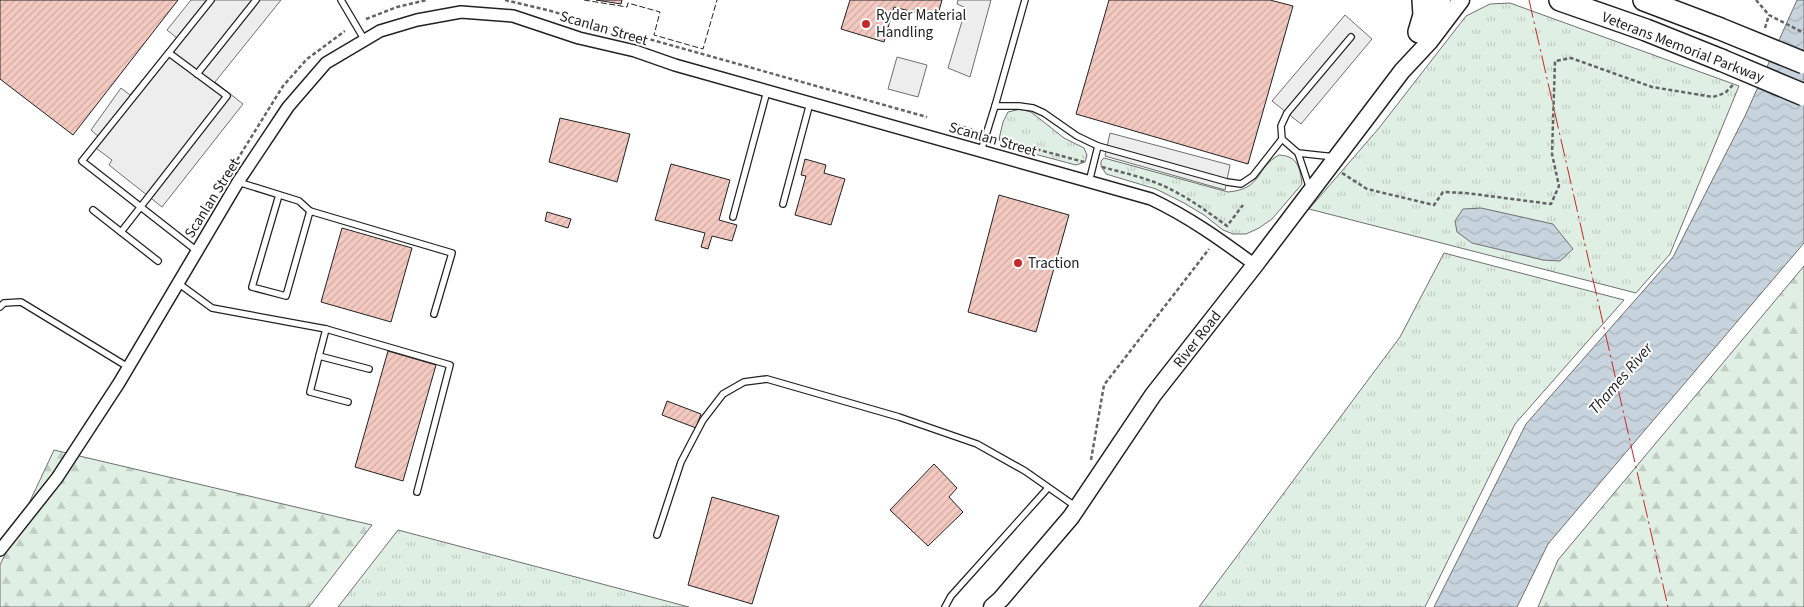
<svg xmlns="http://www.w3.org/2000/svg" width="1804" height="607" font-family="'Source Sans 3',sans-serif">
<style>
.grass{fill:url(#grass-tufts);stroke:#6f6f6f}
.forest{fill:url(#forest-firs);stroke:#6f6f6f}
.parking{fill:#ededed;stroke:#6f6f6f}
.water{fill:url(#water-waves);stroke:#6f6f6f}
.building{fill:url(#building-hatch);stroke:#222}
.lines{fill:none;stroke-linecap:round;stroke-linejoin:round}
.lane-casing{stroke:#222;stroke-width:8}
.street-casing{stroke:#222;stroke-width:14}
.secondary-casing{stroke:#222;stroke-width:19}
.highway-casing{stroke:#222;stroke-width:24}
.path{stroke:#646464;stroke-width:2.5;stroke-dasharray:4 2.5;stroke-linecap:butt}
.lane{stroke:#fff;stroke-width:5.5}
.street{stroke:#fff;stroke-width:11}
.secondary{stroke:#fff;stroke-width:16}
.highway{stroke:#fff;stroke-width:21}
.highway-bridge-casing{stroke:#222;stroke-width:24;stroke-linecap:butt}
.highway-bridge{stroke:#fff;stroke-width:21}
.fence{stroke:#222;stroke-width:1;stroke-dasharray:6 2.5;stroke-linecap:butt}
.power{stroke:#c62828;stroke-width:1;stroke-dasharray:18 4 2.5 4;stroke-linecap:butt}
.poi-dot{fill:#c62828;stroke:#fff;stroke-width:2}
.labels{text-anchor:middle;stroke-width:4;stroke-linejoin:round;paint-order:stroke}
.poi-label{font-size:15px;fill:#222;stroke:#fff;text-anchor:start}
.street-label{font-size:15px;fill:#222;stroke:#fff}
.water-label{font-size:16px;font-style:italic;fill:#222;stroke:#fff}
</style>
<defs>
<pattern id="grass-tufts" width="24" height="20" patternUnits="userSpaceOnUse" patternTransform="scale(1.25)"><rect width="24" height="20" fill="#e0efe3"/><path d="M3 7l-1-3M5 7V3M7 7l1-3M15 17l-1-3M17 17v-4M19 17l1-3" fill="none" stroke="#c0cdc2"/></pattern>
<pattern id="forest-firs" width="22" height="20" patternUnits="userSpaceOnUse" patternTransform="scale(1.25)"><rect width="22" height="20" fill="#e0efe3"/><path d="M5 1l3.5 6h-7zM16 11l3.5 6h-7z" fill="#c0cdc2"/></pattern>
<pattern id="water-waves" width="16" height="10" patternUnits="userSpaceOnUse" patternTransform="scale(1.25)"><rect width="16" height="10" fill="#c7d3dd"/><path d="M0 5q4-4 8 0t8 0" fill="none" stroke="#abb5bd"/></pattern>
<pattern id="building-hatch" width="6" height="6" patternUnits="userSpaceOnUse" patternTransform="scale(1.25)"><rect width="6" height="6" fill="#f3c9c0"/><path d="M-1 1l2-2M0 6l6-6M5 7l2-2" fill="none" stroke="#d0aca5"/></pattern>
</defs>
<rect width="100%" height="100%" fill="#fff"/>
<g class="grass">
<polygon points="1510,3 1739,86 1670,254 1636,293 1309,209 1379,128 1466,16 1490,4"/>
<polygon points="1021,109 1031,112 1064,138 1084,148 1087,155 1085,162 1076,165 1004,146 999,139 1003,122 1008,112"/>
<path d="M 1279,155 C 1298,156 1300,168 1302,184 L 1272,219 L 1259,228 L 1246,234 L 1233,234 L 1223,230 L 1204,215 L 1184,203 L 1156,189 L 1106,174 L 1101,166 L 1101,161 L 1104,158 L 1228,192 C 1263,189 1255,168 1279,155 Z"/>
<polygon points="1444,253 1624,300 1515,424 1425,607 1199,607 1400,337"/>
<polygon points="398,530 689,607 338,607"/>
</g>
<g class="forest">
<polygon points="1804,266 1804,607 1538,607 1558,560"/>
<polygon points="54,450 372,525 309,607 0,607 0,565"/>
</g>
<g class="parking">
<polygon points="191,0 281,0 215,82 243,104 162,207 109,165 112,160 93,146 99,137 91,130 121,88 130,95 177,38 167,30"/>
<polygon points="958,0 991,0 970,77 948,68 966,8 957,4"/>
<polygon points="1345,15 1372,39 1301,124 1272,101"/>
<polygon points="897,57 927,65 918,97 888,89"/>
<polygon points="1110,133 1230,165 1225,190 1105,156"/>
</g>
<g class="water">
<polygon points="1797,0 1804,0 1804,243 1548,544 1517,607 1434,607 1526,424 1673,257 1745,116"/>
<polygon points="1481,208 1553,224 1573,249 1560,261 1543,260 1472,243 1457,232 1455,221 1463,209"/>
</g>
<g class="building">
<polygon points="0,0 178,0 73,135 0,79"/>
<polygon points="596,0 622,0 621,4"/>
<polygon points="850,0 942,0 937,18 894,7 884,42 841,29"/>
<polygon points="1109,0 1270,0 1293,6 1248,164 1076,114"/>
<polygon points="560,118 630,134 617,182 549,162"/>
<polygon points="805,159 826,165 824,173 845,179 831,225 795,215 806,176 801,175"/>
<polygon points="671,164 730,180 719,220 737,225 732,241 712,236 708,249 701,247 705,233 655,220"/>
<polygon points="999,195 1069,215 1036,332 968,312"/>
<polygon points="547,212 571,219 568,228 545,221"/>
<polygon points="342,228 412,248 391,322 321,302"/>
<polygon points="388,351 436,365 403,481 355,467"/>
<polygon points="667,401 701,414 696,428 662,415"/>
<polygon points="934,464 957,488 949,497 963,512 928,546 890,510"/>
<polygon points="712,497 779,516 752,604 688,585"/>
</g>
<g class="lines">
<g class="lane-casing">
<g id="lane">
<polyline points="341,0 364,39"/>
<polyline points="197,74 256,0"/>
<polyline points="995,106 1025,0"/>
<polyline points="981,151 995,106 1019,106 1033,108 1044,113 1077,136 1098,146"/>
<polyline points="1298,153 1282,139 1281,126 1287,113 1351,37"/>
<polyline points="238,182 299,201 310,211 286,296 252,287 279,195"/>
<polyline points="1089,182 1098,146 1227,182 1241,184 1253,176 1282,139"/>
<polyline points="1310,189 1298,153 1335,157"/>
<polyline points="783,204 810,103"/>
<polyline points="93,210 121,232 227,96 169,53"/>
<polyline points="310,211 452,253 434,314"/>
<polyline points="733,217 767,91"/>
<polyline points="121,232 158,261"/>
<polyline points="197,251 82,161 211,0"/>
<polyline points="178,283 212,308 326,329 450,365 417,492"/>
<polyline points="0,307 4,303 21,302 128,367"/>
<polyline points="326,329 319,356 369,369"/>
<polyline points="319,356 310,392 348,402"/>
<polyline points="657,535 681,462 703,420 723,394 744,382 767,379 899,417 977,444 1025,471 1075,506"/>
<polyline points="945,607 951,596 1048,488"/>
</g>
</g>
<g class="street-casing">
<path id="street" d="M 0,550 L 57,478 L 119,383 L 238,182 L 288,107 L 326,63 L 380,31 L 417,20 L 461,12 L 513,16 L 579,38 L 635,51 L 675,65 L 1151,199 C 1189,217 1221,240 1255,265"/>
</g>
<g class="secondary-casing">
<g id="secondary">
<polyline points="1422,29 1442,0"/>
<path id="s1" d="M 992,607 L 1001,599 L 1071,517 L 1153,395 L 1255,265 L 1402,71 L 1430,41 L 1461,0"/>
</g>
</g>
<g class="highway-casing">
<g id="highway">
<polyline points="1560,0 1646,30 1721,60"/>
<polyline points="1644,0 1718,28"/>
<polyline points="1419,32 1424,15 1423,0"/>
</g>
</g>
<g class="path">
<polyline points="505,0 551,11 615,30"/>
<polyline points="1756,0 1769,15 1804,33"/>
<polyline points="366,19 397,7 427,0"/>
<polyline points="1765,28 1769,15"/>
<polyline points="638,36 927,117"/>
<polyline points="950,123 973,130"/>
<polyline points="999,139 1084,162"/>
<polyline points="237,160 283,86 307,59 345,31"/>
<path d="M 1102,167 C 1124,173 1148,178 1168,188 C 1189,198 1208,212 1227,226 L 1243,205"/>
<polyline points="1342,173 1367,189 1434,205 1443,192 1466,193 1551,204 1559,186 1552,154 1555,61 1571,58 1652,87 1713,97 1725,93 1734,84"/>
<polyline points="1091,460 1104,385 1209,249"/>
</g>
<use href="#lane" class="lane"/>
<use href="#street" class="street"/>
<use href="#secondary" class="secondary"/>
<use href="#highway" class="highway"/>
<g class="highway-bridge-casing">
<g id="highway-bridge">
<polyline points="1718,28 1804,63"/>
<polyline points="1721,60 1804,95"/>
</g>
</g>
<use href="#highway-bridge" class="highway-bridge"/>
<polyline class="fence" points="584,0 627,7 628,3 660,12 654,35 703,49 717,0"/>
<polyline class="power" points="1529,0 1668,607"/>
</g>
<g class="poi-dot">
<circle cx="866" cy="24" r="5"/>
<circle cx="1018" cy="263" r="5"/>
</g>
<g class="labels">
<g class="poi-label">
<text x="876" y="20">Ryder Material<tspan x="876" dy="17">Handling</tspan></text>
<text x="1028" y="268">Traction</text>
</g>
<g class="street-label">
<text transform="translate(604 28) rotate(16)" y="5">Scanlan Street</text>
<text transform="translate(1683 47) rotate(21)" y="5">Veterans Memorial Parkway</text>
<text transform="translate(993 139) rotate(16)" y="5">Scanlan Street</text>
<text transform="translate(212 198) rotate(-58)" y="5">Scanlan Street</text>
<text dy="5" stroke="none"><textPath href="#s1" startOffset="338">River Road</textPath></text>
</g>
<g class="water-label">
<text transform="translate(1620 378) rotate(-49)" y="6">Thames River</text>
</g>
</g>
</svg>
